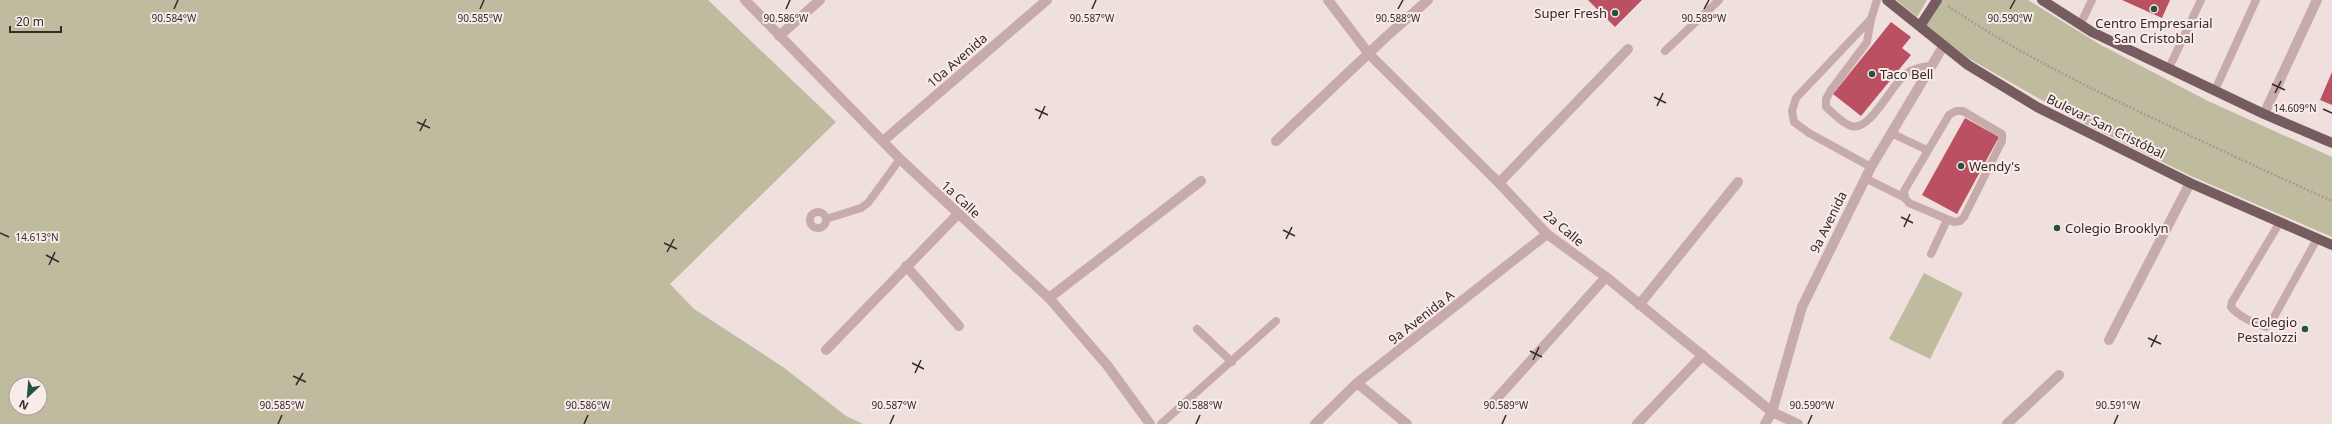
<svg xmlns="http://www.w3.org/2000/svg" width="2332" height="424" font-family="'Noto Sans',sans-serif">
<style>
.green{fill:#bebb9f;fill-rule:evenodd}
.building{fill:#bb5063}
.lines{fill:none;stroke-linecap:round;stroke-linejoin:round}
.path{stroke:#b39595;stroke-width:2.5;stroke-dasharray:2 2;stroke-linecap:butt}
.service{stroke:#c7abaa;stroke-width:8}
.minor{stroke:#c7abaa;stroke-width:10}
.primary{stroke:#765c5e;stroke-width:10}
.ticks{fill:none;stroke:#35292a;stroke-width:1.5}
.poi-dot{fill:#225342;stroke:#f8ebe9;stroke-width:1.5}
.labels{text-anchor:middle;stroke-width:4;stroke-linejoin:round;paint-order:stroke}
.poi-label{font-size:13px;fill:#35292a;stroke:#f8ebe9;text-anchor:start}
.street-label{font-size:13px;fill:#35292a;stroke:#f8ebe9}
.ticks-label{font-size:10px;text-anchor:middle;fill:#35292a;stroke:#f8ebe9;stroke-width:4;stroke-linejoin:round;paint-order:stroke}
</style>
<rect width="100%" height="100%" fill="#f0e0dd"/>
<g class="green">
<path d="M 0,0 L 708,0 L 836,122 L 670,284 L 694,309 L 783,367 L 846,416 L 863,424 L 0,424 ZM 16,384 L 40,384 L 40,408 L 16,408 Z"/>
<polygon points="1896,0 1927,0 1917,17"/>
<polygon points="1940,0 2028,0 2099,44 2208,101 2332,157 2332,237 2191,176 2075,119 1968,58 1926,26"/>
<polygon points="1924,273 1963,293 1930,359 1889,339"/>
</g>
<g class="building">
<polygon points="1588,0 1642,0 1615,27"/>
<polygon points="2122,0 2170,0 2162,18"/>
<polygon points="1891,22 1911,37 1902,48 1911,55 1861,116 1833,94"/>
<polygon points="2332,72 2332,105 2320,100"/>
<polygon points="1965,118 1999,137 1957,214 1922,195"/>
</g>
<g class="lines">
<path class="path" d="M 1948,6 C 2012,49 2073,80 2142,113 C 2205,143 2268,172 2332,201"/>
<g class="service">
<path d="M 1871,19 L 1867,42 L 1831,90 L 1826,99 L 1826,107 C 1833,113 1843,124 1851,126 C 1871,132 1891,84 1907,73 C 1914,68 1922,67 1930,66"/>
<polyline points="2080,25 2092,0"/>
<polyline points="1665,51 1719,0"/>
<polyline points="2169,68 2201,0"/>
<polyline points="2215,90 2256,0"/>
<polygon points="1956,111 1963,111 2002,134 2002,141 1964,217 1960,221 1954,222 1909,203 1905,198 1904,191 1949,115"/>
<polyline points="1891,133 1927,150"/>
<polyline points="1871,167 1809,133 1794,122 1792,111 1796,98 1871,19 1877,0"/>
<polyline points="1865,178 1905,198"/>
<circle cx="818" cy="220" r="8"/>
<polyline points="826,219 861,208 868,203 900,159"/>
<path d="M 2280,222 L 2232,302 L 2231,307 C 2238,316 2255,324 2266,327 L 2270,324 L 2317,239"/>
<polyline points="1931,254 1947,220"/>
<polyline points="1197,329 1232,362"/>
<polyline points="1161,424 1276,321"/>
</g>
<g class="minor">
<polyline points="745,0 900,159 1049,298 1107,365 1150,424"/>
<polyline points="1328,0 1369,54 1499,183 1547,234 1606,277 1772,412 1798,424"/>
<polyline points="779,36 820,0"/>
<polyline points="2264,114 2317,0"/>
<polyline points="883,141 1047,0"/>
<polyline points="1276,141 1387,36 1428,0"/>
<polyline points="1499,183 1628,49"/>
<polyline points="906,266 959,326"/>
<polyline points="1049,298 1201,181"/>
<polyline points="1639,305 1738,182"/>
<polyline points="2109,340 2190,183"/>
<polyline points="826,350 958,214"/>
<polyline points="1357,383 1407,424"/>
<polyline points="1490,406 1606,277"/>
<polyline points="1315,424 1357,383 1547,234"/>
<polyline points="1637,424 1703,355"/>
<polyline points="1765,424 1772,412 1802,307 1871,167 1944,45"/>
<polyline points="2007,424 2059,375"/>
</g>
<g class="primary">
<polyline points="1887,0 1968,65 2037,107 2190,183 2332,245"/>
<polyline points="2042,0 2092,32 2264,114 2332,143"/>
<polyline points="1920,26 1937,0"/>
</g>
</g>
<path class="ticks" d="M 174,9 L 178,0M 480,9 L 484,0M 786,9 L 790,0M 1092,9 L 1096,0M 1398,9 L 1403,0M 1704,9 L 1709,0M 2010,9 L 2015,0M 2272,84 L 2285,90M 2275,93 L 2281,81M 1654,97 L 1666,103M 1657,106 L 1663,93M 1035,109 L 1048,115M 2323,109 L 2332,113M 1039,119 L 1045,106M 417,122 L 430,128M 420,131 L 426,119M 1901,217 L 1913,223M 1904,227 L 1910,214M 1283,230 L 1295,236M 0,233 L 9,237M 1286,239 L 1292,227M 664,243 L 677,249M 667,252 L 674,239M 46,255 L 59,262M 49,265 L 55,252M 2148,338 L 2161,344M 2151,347 L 2157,335M 1530,351 L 1542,357M 1533,360 L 1539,347M 912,363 L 924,369M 915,373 L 921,360M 293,376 L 306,382M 296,385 L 303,373M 278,424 L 282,415M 584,424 L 588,415M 890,424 L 894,415M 1196,424 L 1200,415M 1502,424 L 1506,415M 1808,424 L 1812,415M 2114,424 L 2118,415"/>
<g class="poi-dot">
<circle cx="2154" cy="9" r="4"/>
<circle cx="1615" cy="13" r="4"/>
<circle cx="1872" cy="74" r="4"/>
<circle cx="1961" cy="166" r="4"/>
<circle cx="2057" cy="228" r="4"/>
<circle cx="2305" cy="329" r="4"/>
</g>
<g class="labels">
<g class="poi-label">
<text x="1607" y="18" text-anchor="end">Super Fresh</text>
<text x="2154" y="28" text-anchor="middle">Centro Empresarial<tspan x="2154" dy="15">San Cristobal</tspan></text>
<text x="1880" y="79">Taco Bell</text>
<text x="1969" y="171">Wendy's</text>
<text x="2065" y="233">Colegio Brooklyn</text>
<text x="2297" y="327" text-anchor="end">Colegio<tspan x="2297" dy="15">Pestalozzi</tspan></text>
</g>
<g class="street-label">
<text transform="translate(957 60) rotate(-41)" y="5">10a Avenida</text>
<text transform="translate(2106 126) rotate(26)" y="5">Bulevar San Cristóbal</text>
<text transform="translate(961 199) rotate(43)" y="5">1a Calle</text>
<text transform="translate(1828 222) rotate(-64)" y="5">9a Avenida</text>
<text transform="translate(1564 228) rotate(40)" y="5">2a Calle</text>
<text transform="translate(1421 317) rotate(-38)" y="5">9a Avenida A</text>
</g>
</g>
<g class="ticks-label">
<text x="1398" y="22">90.588°W</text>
<text x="2010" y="22">90.590°W</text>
<text x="174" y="22">90.584°W</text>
<text x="480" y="22">90.585°W</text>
<text x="786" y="22">90.586°W</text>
<text x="1092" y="22">90.587°W</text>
<text x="1704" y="22">90.589°W</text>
<text x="2295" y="112">14.609°N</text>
<text x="37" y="241">14.613°N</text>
<text x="282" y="409">90.585°W</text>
<text x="588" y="409">90.586°W</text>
<text x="894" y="409">90.587°W</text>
<text x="1200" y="409">90.588°W</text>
<text x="1506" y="409">90.589°W</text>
<text x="1812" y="409">90.590°W</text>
<text x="2118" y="409">90.591°W</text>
</g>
<g transform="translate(28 396) rotate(206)"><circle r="19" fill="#f8ebe9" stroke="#aa9d9d"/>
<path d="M0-3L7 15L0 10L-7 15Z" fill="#225342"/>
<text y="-6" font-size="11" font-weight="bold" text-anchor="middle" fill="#35292a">N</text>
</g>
<path d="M10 26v6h51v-6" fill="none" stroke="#35292a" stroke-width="2"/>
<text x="16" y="26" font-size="12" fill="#35292a" stroke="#f8ebe9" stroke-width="3" paint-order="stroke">20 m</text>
</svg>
